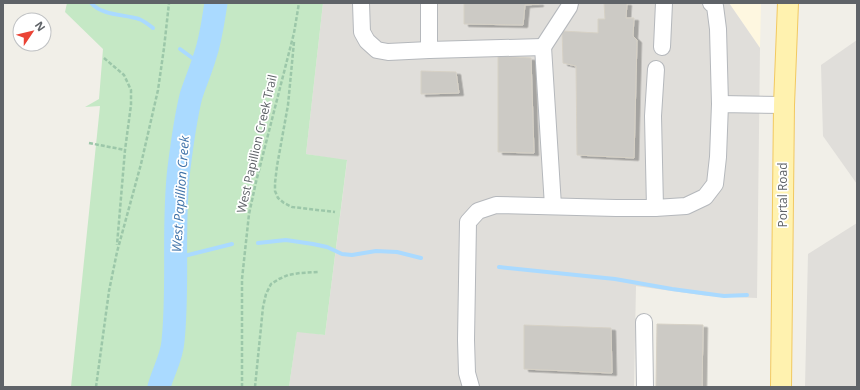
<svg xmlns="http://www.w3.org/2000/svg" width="860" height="390" font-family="'Open Sans',sans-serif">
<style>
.commercial{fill:#fef7e0}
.industrial{fill:#e0deda}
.green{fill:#c5e8c5}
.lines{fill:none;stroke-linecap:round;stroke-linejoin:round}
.stream{stroke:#aadaff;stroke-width:4}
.river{stroke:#aadaff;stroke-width:23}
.building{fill:#cccac5;stroke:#d6d1c6;filter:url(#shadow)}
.minor-casing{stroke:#b5b8bc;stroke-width:18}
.major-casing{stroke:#f2c960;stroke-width:22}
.path{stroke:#9cc7a9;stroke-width:2.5;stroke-dasharray:4 2;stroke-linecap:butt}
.minor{stroke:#fff;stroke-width:16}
.major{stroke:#fff2af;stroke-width:20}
.labels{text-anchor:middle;stroke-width:3.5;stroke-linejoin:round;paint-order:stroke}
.street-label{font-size:12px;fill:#5f6368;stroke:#fff}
.water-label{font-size:13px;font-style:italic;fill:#4174aa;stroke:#fff}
</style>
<defs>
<filter id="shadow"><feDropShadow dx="4.5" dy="2.5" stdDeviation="0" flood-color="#0004"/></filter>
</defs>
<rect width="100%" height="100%" fill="#f1efe8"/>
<polygon class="commercial" points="729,3 761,3 760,48"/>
<g class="industrial">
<polygon points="323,3 729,3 760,48 757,298 708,296 636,286 634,387 289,387 297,331 325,335 347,161 306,154"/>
<polygon points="857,40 857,184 823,136 821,65"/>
<polygon points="857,223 857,387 805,387 808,254"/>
</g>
<polygon class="green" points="67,3 323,3 306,154 347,160 325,335 297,332 289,387 71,387 100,106 85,107 99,99 103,49 65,12"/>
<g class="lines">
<g class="stream">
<path d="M 91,3 C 103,16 123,14 139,19 C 144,21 148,24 153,28"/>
<polyline points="180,49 202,65"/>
<polyline points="258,243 286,240 313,244 327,247 342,254 352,255 376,251 397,252 421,258"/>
<polyline points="176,258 232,244"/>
<polyline points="499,267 615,279 672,289 724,296 747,295"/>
</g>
<path class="river" d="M 159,387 C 163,372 172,357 173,341 C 179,283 172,225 179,168 C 182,144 185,120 191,96 C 195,83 201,70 205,56 C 211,39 213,21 216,3"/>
</g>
<g class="building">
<polygon points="464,3 539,3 539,4 525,5 523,25 464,24"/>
<polygon points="604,3 627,3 626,18 634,18 633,36 637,40 634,158 577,155 576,66 563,63 562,31 598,33 598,19 605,19"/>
<polygon points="498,56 531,58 534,153 498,152"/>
<polygon points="421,71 456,72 459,93 421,94"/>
<polygon points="657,324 703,325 702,387 656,387"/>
<polygon points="524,325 611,328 612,373 524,369"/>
</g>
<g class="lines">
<g class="minor-casing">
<g id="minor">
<polyline points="361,3 362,32 367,41 377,50 388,52 429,50"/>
<polyline points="429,3 429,50 543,47 553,206"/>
<polyline points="711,3 715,6 718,29 720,104"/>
<polyline points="543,47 569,7 570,3"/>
<polyline points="662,47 664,3"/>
<polyline points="655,208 653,116 656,69"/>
<polyline points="644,322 645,387"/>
<polyline points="471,387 467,373 466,340 468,222 478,211 496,205 616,208 655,208 686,206 705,197 715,184 718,157 720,104 784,105"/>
</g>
</g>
<g class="major-casing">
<polyline id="major" points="781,387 784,105 788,3"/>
</g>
<g class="path">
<polyline points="294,42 288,105 277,166 275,183 275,191 278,198 284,203 292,207 335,212"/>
<polyline points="104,58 124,75 131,90 131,105 125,150 117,245"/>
<polyline points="89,143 125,150"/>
<polyline points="96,387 109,291 117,252 141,164 158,90 164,48 169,3"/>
<polyline points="242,387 242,279 249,214 256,182 294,33 299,3"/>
<polyline points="255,387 263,307 266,294 271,284 279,279 288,275 300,273 318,272"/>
</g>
<use href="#minor" class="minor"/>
<use href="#major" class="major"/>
</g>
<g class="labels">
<g class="street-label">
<text transform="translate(257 144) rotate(-77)" y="4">West Papillion Creek Trail</text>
<text transform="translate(783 195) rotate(-90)" y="4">Portal Road</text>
</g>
<g class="water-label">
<text transform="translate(180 194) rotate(-86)" y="5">West Papillion Creek</text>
</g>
</g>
<rect width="860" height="390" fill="none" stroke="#5f6368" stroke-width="8"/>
<g transform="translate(32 32) rotate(55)"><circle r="19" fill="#ffffff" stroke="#bfc1c3"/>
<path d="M0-3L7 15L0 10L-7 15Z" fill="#ea4335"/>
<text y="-6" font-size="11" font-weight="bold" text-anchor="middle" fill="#5f6368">N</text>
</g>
</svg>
